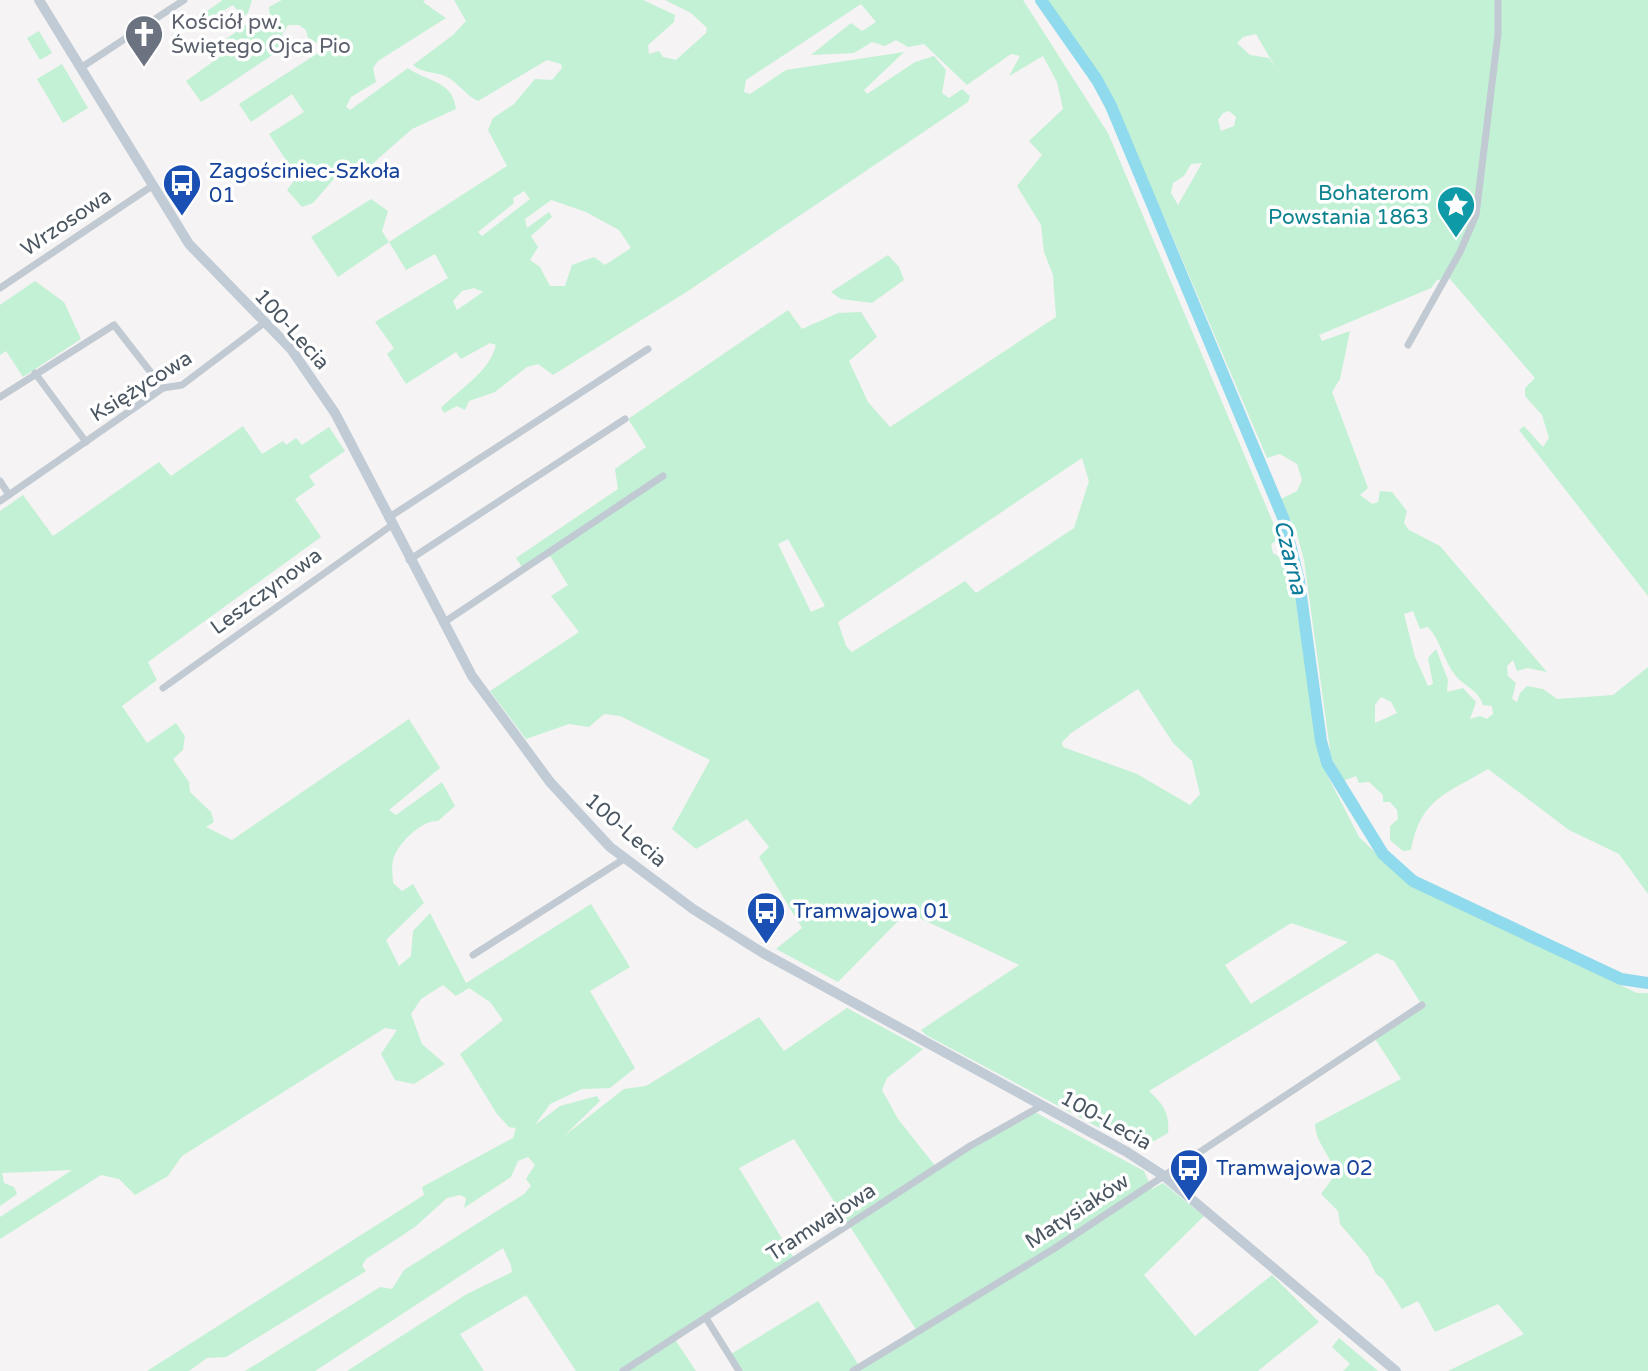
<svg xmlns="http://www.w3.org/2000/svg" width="1648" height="1371" font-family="'Varela Round',sans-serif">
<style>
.green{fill:#c3f1d5;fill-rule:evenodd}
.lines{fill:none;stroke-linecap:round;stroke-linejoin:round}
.river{stroke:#90daee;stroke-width:12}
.street{stroke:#c1cad2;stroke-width:7}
.secondary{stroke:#c1cbd6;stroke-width:10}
.labels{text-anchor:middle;stroke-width:7;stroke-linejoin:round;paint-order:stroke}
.worship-label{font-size:21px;fill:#5b616d;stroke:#fff;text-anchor:start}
.transit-label{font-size:21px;fill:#164399;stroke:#fff;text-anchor:start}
.culture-label{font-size:21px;fill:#0d838f;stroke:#fff;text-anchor:end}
.street-label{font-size:21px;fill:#4a5661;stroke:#fff}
.water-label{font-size:23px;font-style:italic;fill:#0c7c9b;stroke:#fff}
</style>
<rect width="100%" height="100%" fill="#f5f3f3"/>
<g class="green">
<polygon points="223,0 252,0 248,13 243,17 233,5 214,16 217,23 210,27 201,15"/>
<path d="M 282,0 L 425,0 L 423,2 L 446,18 L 378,61 L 373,68 L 376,82 L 351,97 L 346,107 L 350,110 L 408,68 C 426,82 453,80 456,109 L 412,129 L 363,172 L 338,162 L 335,166 L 340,172 L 313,203 L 302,207 L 287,190 L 297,177 L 269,134 L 304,112 L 292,94 L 251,122 L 239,104 L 326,48 L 308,38 L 306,30 L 299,25 L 288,25 L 282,34 L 289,44 L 211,96 L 201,102 L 186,81 L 228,51 L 222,42 L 250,22 L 263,24 L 270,20 L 269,7 Z"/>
<path d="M 454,0 L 643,0 L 675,15 L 674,22 L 648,45 L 649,54 L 659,51 L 663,57 L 676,60 L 706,33 L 707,28 L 691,13 L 665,0 L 1023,0 L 1108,133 L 1280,539 L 1271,544 L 1273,553 L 1290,564 L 1320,761 L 1359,837 L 1407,883 L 1637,993 L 1648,993 L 1648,1371 L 1448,1371 L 1524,1334 L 1498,1304 L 1435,1332 L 1418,1301 L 1402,1309 L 1383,1279 L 1376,1274 L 1368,1257 L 1340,1224 L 1338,1211 L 1321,1194 L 1335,1175 C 1332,1155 1316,1145 1315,1124 L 1401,1079 L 1374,1037 L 1422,1005 L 1394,961 L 1377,953 L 1149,1091 C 1163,1104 1170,1113 1168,1133 L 1142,1148 L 1135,1147 L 926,1035 L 921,1030 L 1019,965 L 907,912 L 838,982 L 776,949 L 802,928 L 759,857 L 769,847 L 747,819 L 696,849 L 672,829 L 710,760 L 620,716 L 604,714 L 589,727 L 569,724 L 526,739 L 490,691 L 579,632 L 551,596 L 568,585 L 550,556 L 524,570 L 516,558 L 618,489 L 615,469 L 646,447 L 628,419 L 788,310 L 802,329 L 838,313 L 861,312 L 877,337 L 849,361 L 868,402 L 890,427 L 1056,317 L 1053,275 L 1044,252 L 1041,225 L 1017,186 L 1042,155 L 1029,141 L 1063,109 L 1057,82 L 1043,56 L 1009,76 L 1020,56 L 1011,54 L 967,85 L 924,44 L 908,47 L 896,40 L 885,46 L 872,42 L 854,53 L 811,55 L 851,23 L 862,31 L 876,22 L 861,4 L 746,80 L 744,92 L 750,94 L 786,70 L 904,52 L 864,90 L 867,94 L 915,62 L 934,56 L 946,70 L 942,93 L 949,98 L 962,89 L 970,96 L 968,102 L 688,291 L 553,375 L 538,364 L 527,367 L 495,392 L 469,401 L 465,410 L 457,406 L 444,413 L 441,408 C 460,388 489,373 496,345 L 490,343 L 461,359 L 456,352 L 406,384 L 387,354 L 394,348 L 375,322 L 448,278 L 435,254 L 406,270 L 389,242 L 338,277 L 311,237 L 371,199 L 388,211 L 382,231 L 389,242 L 507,166 L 488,130 L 493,118 L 514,104 L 535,79 L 552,80 L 562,68 L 561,64 L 547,60 L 478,101 C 465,95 458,82 445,76 C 434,71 423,74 413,65 L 453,35 L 466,21 ZM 524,191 L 530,199 L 482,236 L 478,232 L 514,203 L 513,198 ZM 551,200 L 586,212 L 619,230 L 631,248 L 605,265 L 594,257 L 572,265 L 565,286 L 550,286 L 540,267 L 530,260 L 538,247 L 531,236 L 552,217 L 549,212 L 527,228 L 525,219 ZM 474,288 L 483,292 L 457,310 L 453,301 L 462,291 ZM 1082,458 L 1089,481 L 1074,528 L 976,593 L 965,581 L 852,652 L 846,646 L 838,622 ZM 788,539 L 825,606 L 811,612 L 778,544 ZM 1138,689 L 1173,743 L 1192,761 L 1200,794 L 1190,805 L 1137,774 L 1063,747 L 1062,742 L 1071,733 ZM 1291,923 L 1348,942 L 1251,1004 L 1225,965 Z"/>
<path d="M 1043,0 L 1648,0 L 1648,596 L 1519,430 L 1524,426 L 1543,447 L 1549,438 L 1542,415 L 1525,396 L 1525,388 L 1535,378 L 1449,278 L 1437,280 L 1431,288 L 1319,335 L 1322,341 L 1350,331 L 1340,379 L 1332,392 L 1368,488 L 1360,495 L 1372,504 L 1378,502 L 1380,491 L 1392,492 L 1407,511 L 1404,523 L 1409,530 L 1440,546 L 1547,672 L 1528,668 L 1517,671 L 1513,660 L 1507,666 L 1508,676 L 1516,683 L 1512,699 L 1517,702 L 1520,693 L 1527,686 L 1543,689 L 1557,699 L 1613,695 L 1648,667 L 1648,894 L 1619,854 L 1569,830 L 1488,769 C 1446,794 1420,799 1411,850 L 1403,851 L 1390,840 L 1390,826 L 1398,819 L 1397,810 L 1390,802 L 1383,802 L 1383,795 L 1369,782 L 1359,783 L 1356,776 L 1343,781 L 1331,757 L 1304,560 L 1297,534 L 1281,499 L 1297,491 L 1302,480 L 1297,464 L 1280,454 L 1267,458 L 1167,224 L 1099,78 ZM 1256,34 L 1277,70 L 1269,58 L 1250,55 L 1237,43 L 1243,37 ZM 1229,111 L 1236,117 L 1234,126 L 1221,131 L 1218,120 L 1223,113 ZM 1202,163 L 1178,205 L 1171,193 L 1173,183 L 1184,176 L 1191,164 ZM 1413,611 L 1420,629 L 1428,627 C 1441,641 1444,662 1456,676 C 1466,688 1478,689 1483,705 L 1492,706 L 1493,714 L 1487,719 L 1480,716 L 1470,719 L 1476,702 L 1463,688 L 1447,692 L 1448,680 L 1436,649 L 1428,658 L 1433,684 L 1428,686 L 1415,657 L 1404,614 ZM 1381,697 L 1391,702 L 1397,713 L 1375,723 L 1375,705 Z"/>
<polygon points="39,31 52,53 40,60 27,38"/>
<polygon points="62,64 88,108 63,123 37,79"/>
<polygon points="888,255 899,267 904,280 872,303 841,299 831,292"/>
<polygon points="35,281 64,302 81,339 23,377 6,351 0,355 0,305"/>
<path d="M 243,426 L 262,454 L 283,441 L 286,445 L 296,438 L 302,445 L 329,427 L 345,451 L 309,476 L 315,485 L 295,499 L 321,537 L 148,662 L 157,680 L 122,706 L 147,743 L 176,723 L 185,736 L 183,750 L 173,759 L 189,782 L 190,792 L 211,812 L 214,822 L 206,827 L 232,840 L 409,719 L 440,768 L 389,810 L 396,815 L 442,782 L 455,806 L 438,821 C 422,819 396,845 393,860 C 391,867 393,876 393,883 L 402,891 L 413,884 L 424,903 L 386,940 L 399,966 L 411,956 L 413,931 L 430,913 L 466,983 L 591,904 L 630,967 L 590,991 L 635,1068 L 610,1088 L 582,1089 L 550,1104 L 535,1125 L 560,1106 L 597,1096 L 600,1101 L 564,1136 L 624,1089 L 646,1086 L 759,1017 L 784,1051 L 847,1008 L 923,1049 L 887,1078 L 882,1090 L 898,1119 L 936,1167 L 1031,1110 L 1144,1171 L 1152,1189 L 1163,1183 L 1204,1216 L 1144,1275 L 1195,1336 L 1272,1275 L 1319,1322 L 1258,1371 L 741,1371 L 731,1354 L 818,1301 L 860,1367 L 917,1331 L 794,1139 L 739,1168 L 795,1260 L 674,1338 L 696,1371 L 576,1371 L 526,1295 L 460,1334 L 484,1371 L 347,1371 L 467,1294 L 512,1272 L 511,1265 L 503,1248 L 315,1371 L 245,1371 L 380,1287 L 392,1289 L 404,1270 L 524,1194 L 531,1186 L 526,1179 L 535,1165 L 528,1157 L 518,1161 L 511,1177 L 464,1208 L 466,1198 L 460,1195 L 447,1198 L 415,1227 L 366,1259 L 362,1266 L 366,1271 L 226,1357 L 207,1358 L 189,1371 L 147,1371 L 424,1195 L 422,1187 L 513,1138 L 516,1128 L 509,1127 L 497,1114 L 460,1054 L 503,1020 L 490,1002 L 469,988 L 456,996 L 443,985 L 421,999 L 411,1014 L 422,1044 L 445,1064 L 414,1084 L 395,1080 L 381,1054 L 397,1030 L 385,1028 L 182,1156 L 168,1176 L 135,1195 L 119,1179 L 101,1175 L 0,1239 L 0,1217 L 72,1170 L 2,1173 L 4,1183 L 14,1187 L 17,1194 L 0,1206 L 0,511 L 23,495 L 53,536 L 159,462 L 171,476 Z"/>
<polygon points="1339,1338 1378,1371 1343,1371 1350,1364 1332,1347"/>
</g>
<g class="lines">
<polyline class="river" points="1041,0 1097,80 1111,106 1284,520 1299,581 1321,741 1327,763 1383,854 1413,881 1621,979 1648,983"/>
<g class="street">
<polyline points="82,67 184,0"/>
<polyline points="0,288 152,186"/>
<polyline points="1408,345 1460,252 1476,215 1498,34 1498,0"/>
<polyline points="35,373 86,442"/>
<polyline points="0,397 114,325 163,388"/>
<polyline points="0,481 9,495"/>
<polyline points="0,501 163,388 182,385 264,323"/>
<polyline points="388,518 648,349"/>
<polyline points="409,560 625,419"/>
<polyline points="443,623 663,476"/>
<polyline points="163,688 392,525"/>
<polyline points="473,955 624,859"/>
<polyline points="706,1318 739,1371"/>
<polyline points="623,1371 970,1146 1041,1106"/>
<polyline points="853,1371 1055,1248 1422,1005"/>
</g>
<polyline class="secondary" points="39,0 189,244 291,349 335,413 472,676 550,782 610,847 693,909 763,953 1127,1152 1164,1176 1396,1371"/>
</g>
<defs>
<g id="church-pin" transform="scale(2.0125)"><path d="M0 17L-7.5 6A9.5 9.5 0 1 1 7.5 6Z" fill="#6b7280" stroke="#fff"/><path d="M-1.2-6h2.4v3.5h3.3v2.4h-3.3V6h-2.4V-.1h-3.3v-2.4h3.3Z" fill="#fff"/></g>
<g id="bus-pin" transform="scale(2.0125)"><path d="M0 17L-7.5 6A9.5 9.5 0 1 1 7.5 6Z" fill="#1a4fb4" stroke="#fff"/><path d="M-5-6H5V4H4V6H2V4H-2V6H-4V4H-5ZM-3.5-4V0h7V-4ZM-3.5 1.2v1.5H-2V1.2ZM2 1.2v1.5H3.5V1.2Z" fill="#fff"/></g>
<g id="sight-pin" transform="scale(2.0125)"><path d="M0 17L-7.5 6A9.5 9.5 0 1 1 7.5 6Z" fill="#0f9aa8" stroke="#fff"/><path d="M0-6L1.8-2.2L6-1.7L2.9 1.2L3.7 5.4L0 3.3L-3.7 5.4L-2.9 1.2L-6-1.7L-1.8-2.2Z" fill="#fff"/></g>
</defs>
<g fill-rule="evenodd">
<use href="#church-pin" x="144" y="34"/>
<use href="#bus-pin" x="182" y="183"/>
<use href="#sight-pin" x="1456" y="205"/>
<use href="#bus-pin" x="766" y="911"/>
<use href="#bus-pin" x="1189" y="1168"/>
</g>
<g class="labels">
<g class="worship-label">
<text x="171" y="29">Kościół pw.<tspan x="171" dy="24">Świętego Ojca Pio</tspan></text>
</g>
<g class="transit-label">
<text x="209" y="178">Zagościniec-Szkoła<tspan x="209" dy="24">01</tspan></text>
<text x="793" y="918">Tramwajowa 01</text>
<text x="1216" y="1175">Tramwajowa 02</text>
</g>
<g class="culture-label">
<text x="1429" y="200">Bohaterom<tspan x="1429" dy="24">Powstania 1863</tspan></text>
</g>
<g class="street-label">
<text transform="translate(66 222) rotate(-34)" y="7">Wrzosowa</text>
<text transform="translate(292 329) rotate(48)" y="7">100-Lecia</text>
<text transform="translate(141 386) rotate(-32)" y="7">Księżycowa</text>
<text transform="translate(266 591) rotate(-36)" y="7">Leszczynowa</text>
<text transform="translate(626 830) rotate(41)" y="7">100-Lecia</text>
<text transform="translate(1106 1120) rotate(29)" y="7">100-Lecia</text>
<text transform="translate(1077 1211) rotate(-33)" y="7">Matysiaków</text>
<text transform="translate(821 1222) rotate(-33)" y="7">Tramwajowa</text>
</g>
<g class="water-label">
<text transform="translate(1291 557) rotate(76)" y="8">Czarna</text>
</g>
</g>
</svg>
